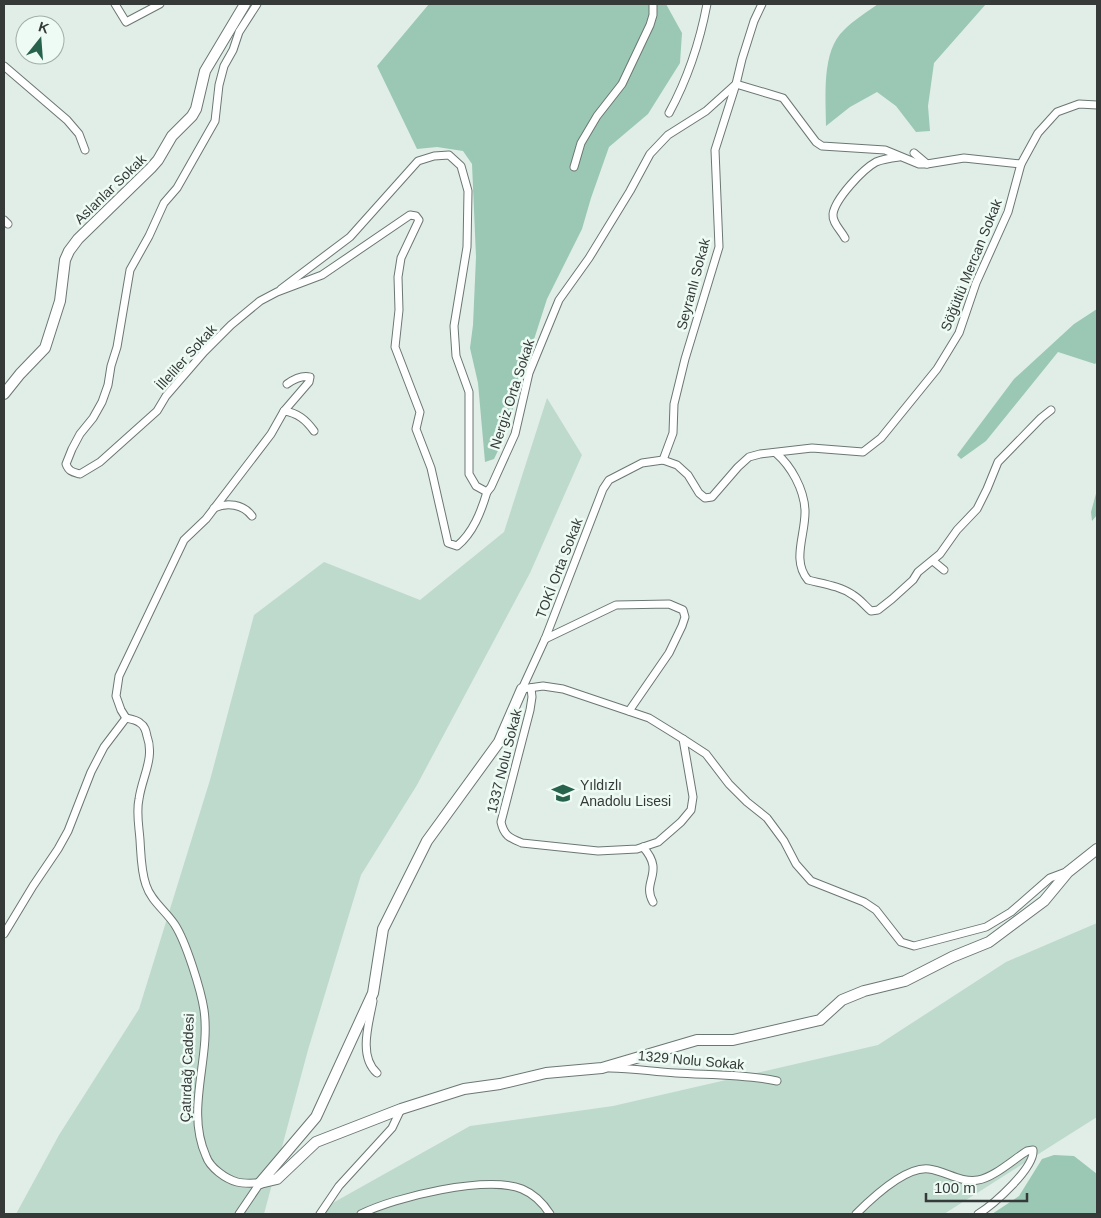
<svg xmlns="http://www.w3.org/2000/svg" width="1101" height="1218" font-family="Helvetica,sans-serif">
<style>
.green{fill:#bedacd}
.forest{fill:#9ac8b4}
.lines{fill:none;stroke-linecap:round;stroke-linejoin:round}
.street-casing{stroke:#6b7772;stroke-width:9}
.secondary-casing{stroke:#6b7772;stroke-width:12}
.street{stroke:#fff;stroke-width:7}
.secondary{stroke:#fff;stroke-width:10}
.labels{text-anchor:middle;stroke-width:5;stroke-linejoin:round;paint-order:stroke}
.street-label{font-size:14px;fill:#353a38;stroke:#eefbf5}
.poi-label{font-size:14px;fill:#353a38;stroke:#eefbf5;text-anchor:start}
</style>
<rect width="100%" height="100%" fill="#e1eee8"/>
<g class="green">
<polygon points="547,398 582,455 530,573 417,785 361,875 308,1050 264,1214 16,1214 59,1135 139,1009 210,780 254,615 324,562 420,600 504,532"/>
<polygon points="1097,923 1097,1117 944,1214 313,1214 470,1126 613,1106 878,1045 1006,962"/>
</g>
<g class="forest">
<polygon points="429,4 666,4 682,33 680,63 648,114 609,147 591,198 582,229 547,299 519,386 506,434 494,459 485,462 478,383 470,348 473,325 476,257 472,164 463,151 437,147 417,149 377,66"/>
<path d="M 878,4 L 986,4 L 934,63 L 928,106 L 930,131 L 916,132 L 896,106 L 877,92 L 850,107 L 826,126 C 826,97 821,51 844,30 C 854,20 867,12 878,4 Z"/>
<polygon points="1097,309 1097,362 1095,364 1058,352 986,441 961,459 957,455 1014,379 1074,324"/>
<polygon points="1097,490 1097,515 1092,521 1091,512"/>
<polygon points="1054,1155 1074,1156 1097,1174 1097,1214 992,1214 1019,1196 1042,1159"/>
</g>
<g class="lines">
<g class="street-casing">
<g id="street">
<polyline points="115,4 126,22 160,4"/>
<path d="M 257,4 L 239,32 L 233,50 L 224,66 L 219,85 L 215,121 L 177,188 L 164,203 L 149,236 L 130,270 L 117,347 L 111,366 L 108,385 L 102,402 L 93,418 L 80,434 L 72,449 L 66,464 C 69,472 73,472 80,474 L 100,462 L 157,411 L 166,396 L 204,352 L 231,325 L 260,301 L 277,292 L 322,275 L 410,215 L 416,216 L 419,220 L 401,258 L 398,277 L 399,310 L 395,347 L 420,412 L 416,429 L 431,468 L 448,543 L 457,546 C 473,533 481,512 487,492"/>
<polyline points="4,66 67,120 79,134 85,150"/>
<polyline points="736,84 783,98 816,142 822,146 885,150 919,164 927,164 964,158 1021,164"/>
<path d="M 669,113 C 687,80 700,41 707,4"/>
<polyline points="914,153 927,164"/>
<polyline points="574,167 581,143 597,116 622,84 650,25 653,15 653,4"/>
<polyline points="4,220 8,224"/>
<path d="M 845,238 C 841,230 832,223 833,214 C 835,199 863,169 876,162 C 883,159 891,158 899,157"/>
<polyline points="281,289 350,237 418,161 434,156 449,155 461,166 468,191 467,247 454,326 456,356 469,392 469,474 476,486 487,492 491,487 515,434 529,373 559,300 589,258 630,191 650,154 668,135 706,111 736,84"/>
<path d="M 284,411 C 298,413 306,420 314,431"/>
<path d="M 776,453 C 791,466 804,489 805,510 C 806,534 791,560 808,580 C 824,584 840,586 853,595 C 860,599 865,606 871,611 L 878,610 L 892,599 L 913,580 L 918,572 L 940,554 L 957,530 L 977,509 L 987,489 L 998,462 L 1041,418 L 1051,410"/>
<polyline points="663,460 673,433 674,404 685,359 719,247 715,150 736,84 742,59 754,21 762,4"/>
<path d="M 214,508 C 227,502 243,504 252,516"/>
<polyline points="933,561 944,570"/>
<polyline points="545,639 616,605 669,604 683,610 685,617 682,626 669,653 629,711"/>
<path d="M 531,688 L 532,697 L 530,710 L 501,822 C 504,836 510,838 522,843 L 598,851 L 637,849 L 658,842 L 681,822 L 691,810 L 693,797 L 683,739"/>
<polyline points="522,689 545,639 603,489 609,480 642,463 663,460 677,465 688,475 699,493 705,498 712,497 738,467 749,457 760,454 812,448 863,452 881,438 937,369 959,333 976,283 1008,212 1021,164 1038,133 1057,112 1079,104 1097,105"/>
<polyline points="522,689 543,686 563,689 649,718 683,739 706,754 729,784 747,802 767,818 784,841 796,864 811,881 864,902 876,910 901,942 914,946 986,927 1011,912 1050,878 1066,872"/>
<path d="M 126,718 C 131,719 137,720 140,723 C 145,726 146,731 147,736 C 155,758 142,777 139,799 C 136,812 139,826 140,840 C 141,855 141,871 146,885 C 151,901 166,911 175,925 C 186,942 201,990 204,1010 C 211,1059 185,1109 206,1156 C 210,1168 226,1179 237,1182 C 244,1184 253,1183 260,1183"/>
<path d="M 126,718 L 121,710 L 116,696 L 119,676 L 184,540 L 206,519 L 271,434 L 284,411 L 309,382 L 310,377 C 302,375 294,379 287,384"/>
<path d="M 643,847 C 666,873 641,881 653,902"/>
<polyline points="4,934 33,886 58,849 68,831 91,772 104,747 126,718"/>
<path d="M 373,1001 C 369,1023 358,1056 377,1073"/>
<path d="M 610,1068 C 633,1068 654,1072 676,1073 C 709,1075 744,1074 777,1081"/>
<polyline points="239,1214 260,1183"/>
<polyline points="320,1214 339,1186 392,1128 401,1109"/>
<path d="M 361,1214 C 395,1197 486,1175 522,1189 C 534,1194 543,1203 550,1214"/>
<path d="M 856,1214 C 871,1199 906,1166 929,1169 C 945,1171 961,1183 978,1180 C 993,1178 1014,1159 1027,1151 L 1033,1150 C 1035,1168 993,1205 978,1214"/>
</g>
</g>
<g class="secondary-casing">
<g id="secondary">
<polyline points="4,394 20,374 45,348 60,301 65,260 69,251 78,239 151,168 158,160 172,136 192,116 196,109 205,71 245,4"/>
<polyline points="260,1183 277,1179 316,1142 401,1109 464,1089 500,1084 546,1073 602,1068 697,1040 733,1040 820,1020 842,1000 864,991 905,981 952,957 989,942 1044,901 1068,872 1097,849"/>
<polyline points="260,1183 316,1117 373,993 383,929 427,841 499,742 522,689"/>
</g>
</g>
<use href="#street" class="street"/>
<use href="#secondary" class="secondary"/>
</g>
<defs>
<g id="school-bare" transform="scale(1.725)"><path d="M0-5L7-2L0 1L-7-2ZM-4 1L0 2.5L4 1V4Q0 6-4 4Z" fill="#27624d" stroke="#eefbf5" stroke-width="2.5" paint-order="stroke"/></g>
</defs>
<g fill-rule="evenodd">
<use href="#school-bare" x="563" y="793"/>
</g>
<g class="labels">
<g class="street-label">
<text transform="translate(110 189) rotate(-44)" y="5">Aslanlar Sokak</text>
<text transform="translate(971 265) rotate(-68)" y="5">Söğütlü Mercan Sokak</text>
<text transform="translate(693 284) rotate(-75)" y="5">Seyranlı Sokak</text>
<text transform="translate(186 357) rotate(-48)" y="5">İlleliler Sokak</text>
<text transform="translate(512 394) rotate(-72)" y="5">Nergiz Orta Sokak</text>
<text transform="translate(559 568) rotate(-69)" y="5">TOKİ Orta Sokak</text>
<text transform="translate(504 761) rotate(-76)" y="5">1337 Nolu Sokak</text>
<text transform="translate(691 1060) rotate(5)" y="5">1329 Nolu Sokak</text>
<text transform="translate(187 1068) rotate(-88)" y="5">Çatırdağ Caddesi</text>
</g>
<g class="poi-label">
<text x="580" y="790">Yıldızlı<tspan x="580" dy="16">Anadolu Lisesi</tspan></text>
</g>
</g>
<rect width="1101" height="1218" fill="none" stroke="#353a38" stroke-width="10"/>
<g transform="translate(40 40) rotate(17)"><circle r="24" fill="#eefbf5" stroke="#a4aea9"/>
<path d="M0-4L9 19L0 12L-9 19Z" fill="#27624d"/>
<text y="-8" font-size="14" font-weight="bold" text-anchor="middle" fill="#353a38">K</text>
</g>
<path d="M926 1193v8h101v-8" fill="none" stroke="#353a38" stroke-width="2.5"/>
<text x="934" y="1193" font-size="15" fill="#353a38" stroke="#eefbf5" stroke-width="4" paint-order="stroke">100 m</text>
</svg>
